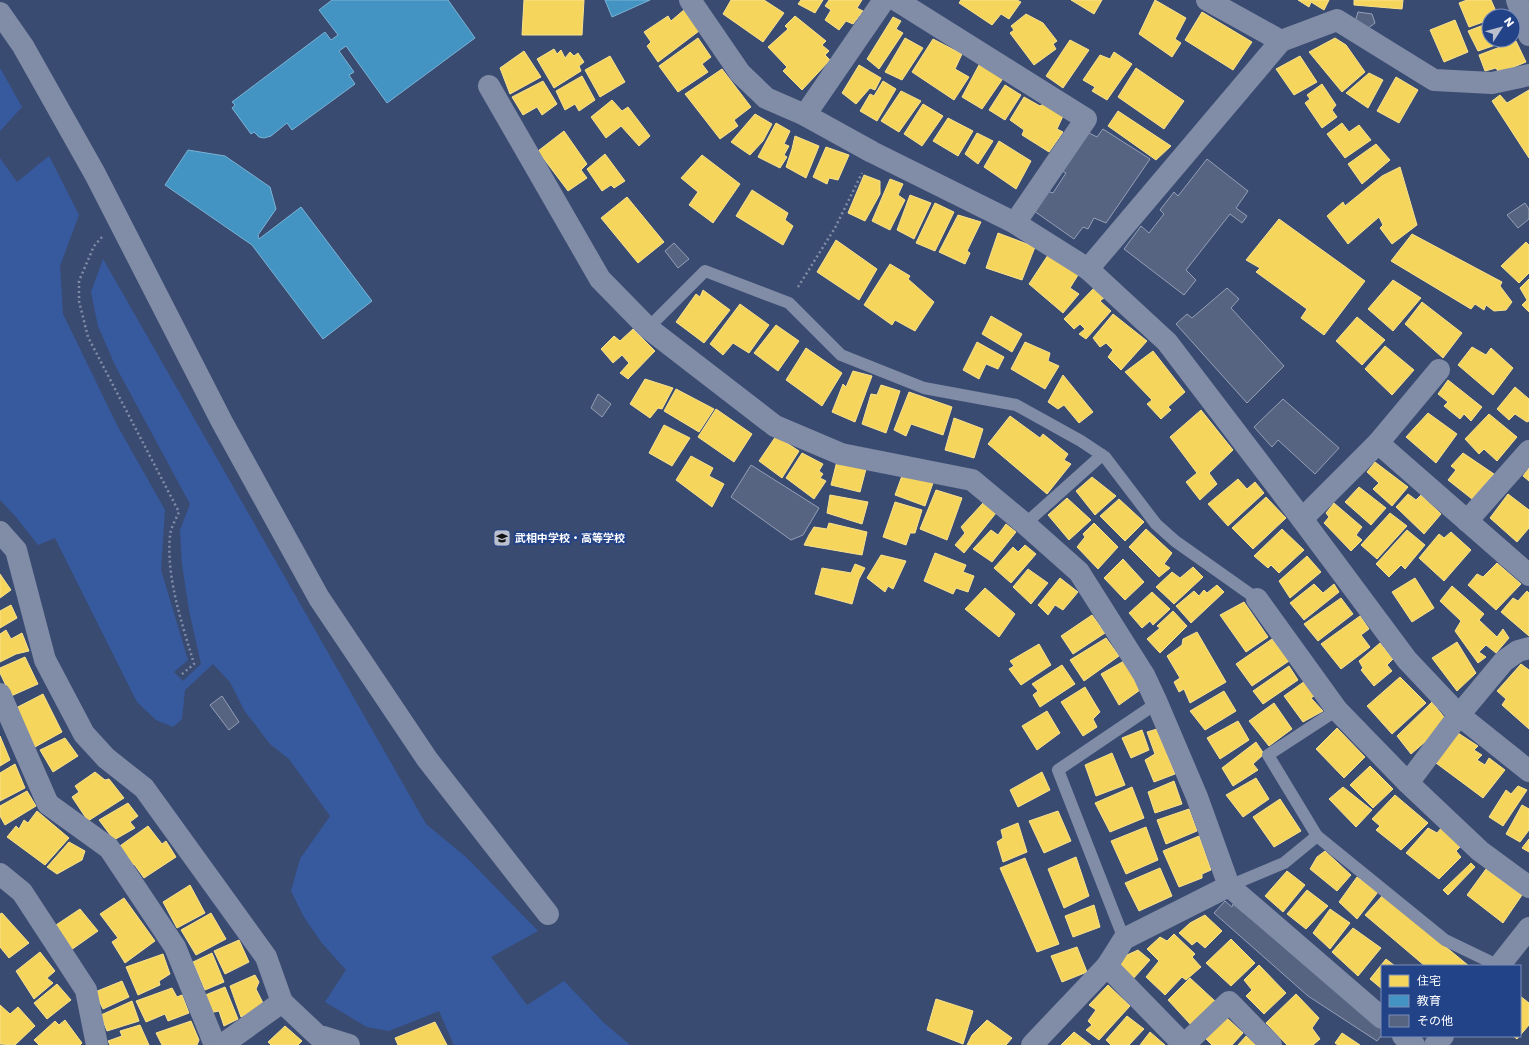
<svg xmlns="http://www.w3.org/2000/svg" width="1529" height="1045" font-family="Poppins,'Noto Sans JP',sans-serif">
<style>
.green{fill:#375a9f}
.homes{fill:#f6d55c;stroke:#f9e28d}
.schools{fill:#4393c3;stroke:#7bb3d5}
.building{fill:#566482;stroke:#959fb5}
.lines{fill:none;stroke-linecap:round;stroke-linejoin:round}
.path{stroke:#818ca7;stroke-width:2.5;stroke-dasharray:2 3;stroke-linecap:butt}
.lane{stroke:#818ca7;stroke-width:12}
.street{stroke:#818ca7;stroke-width:22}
.labels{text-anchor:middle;stroke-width:4;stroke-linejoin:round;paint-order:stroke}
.poi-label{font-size:11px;font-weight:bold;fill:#fff;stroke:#234389;text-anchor:start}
</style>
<rect width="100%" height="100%" fill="#3a4b72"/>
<g class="green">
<polygon points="0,68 22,107 0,131"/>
<polygon points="49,156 79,215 60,266 63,314 117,425 165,510 161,570 188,660 174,672 183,681 201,664 189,610 182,564 180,530 190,504 115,365 98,326 91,292 103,259 426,824 467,858 538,931 491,957 527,1005 564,981 604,1023 630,1045 454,1045 439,1011 389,1031 367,1027 325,1002 346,970 321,942 304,917 291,891 300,859 330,816 289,759 270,744 244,710 230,682 213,664 185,690 182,719 173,727 156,720 137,702 55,538 38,545 16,517 0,500 0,158 17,182"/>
</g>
<g class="homes">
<polygon points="524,0 584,0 582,35 522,35"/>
<polygon points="731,0 764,0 784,13 763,42 723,14"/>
<polygon points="801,0 823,0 815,13 798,4"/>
<polygon points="829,0 862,0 857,8 863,11 853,24 846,21 839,30 825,20 831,10 825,6"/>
<polygon points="961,0 1017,0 1021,2 1009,19 1001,14 992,25 959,3"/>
<polygon points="1071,0 1102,0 1094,14"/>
<polygon points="1155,0 1186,18 1175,39 1181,43 1172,57 1139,34"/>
<polygon points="1298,0 1329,0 1324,10 1311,2 1309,7"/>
<polygon points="1354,0 1403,0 1402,9 1354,5"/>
<polygon points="1467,0 1491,0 1498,16 1489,16 1489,20 1469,27 1459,3"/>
<polygon points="685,9 699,31 658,62 647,46 651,42 644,32 668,16 671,21"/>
<polygon points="1202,12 1252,42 1233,70 1185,40"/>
<polygon points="1026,14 1043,23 1057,41 1053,44 1056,49 1034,65 1010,33 1014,30 1011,26"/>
<polygon points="795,16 826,41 822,45 829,51 825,55 830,60 802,90 783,71 787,67 768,47 788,29 785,26"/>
<polygon points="893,17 901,21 896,29 903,33 879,69 867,59"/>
<polygon points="1455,20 1468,52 1444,62 1430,30"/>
<polygon points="1489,23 1489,40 1510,40 1478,51 1468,31"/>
<polygon points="698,38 711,57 702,64 708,72 678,92 659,66"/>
<polygon points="905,38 923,48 902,80 885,72"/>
<polygon points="1335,38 1346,45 1365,72 1342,92 1309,52"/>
<polygon points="933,39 962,54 955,69 969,77 954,100 912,72"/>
<polygon points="1070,40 1089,50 1063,88 1046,76"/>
<polygon points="1516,41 1526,62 1499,73 1496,68 1485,71 1479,55"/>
<polygon points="554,49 557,54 561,50 565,58 570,52 574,56 578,53 584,62 579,66 581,71 554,88 537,59"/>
<polygon points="524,51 541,77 510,94 500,68"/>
<polygon points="1114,52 1132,64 1107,100 1092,91 1095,87 1083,80 1100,55 1110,59"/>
<polygon points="610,56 625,82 600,97 585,70"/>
<polygon points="1300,56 1317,82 1294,95 1276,69"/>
<polygon points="980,63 1004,77 982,109 962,97"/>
<polygon points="859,65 881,78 875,90 870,88 856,104 842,93"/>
<polygon points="1136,68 1184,101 1164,129 1118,97"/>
<polygon points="722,69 751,107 734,120 738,126 720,139 685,94"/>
<polygon points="1369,73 1383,80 1368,108 1346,93"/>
<polygon points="582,76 595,100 579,111 575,104 565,110 556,91"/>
<polygon points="1396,77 1418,90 1399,123 1377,111"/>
<polygon points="543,81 557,104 542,115 537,107 523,115 512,97"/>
<polygon points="883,81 896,89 877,121 860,111 870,94 874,96"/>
<polygon points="1322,84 1336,105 1332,110 1337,117 1322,128 1305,103 1310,99 1307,95"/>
<polygon points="1005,85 1021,95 1005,120 989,110"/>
<polygon points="1529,90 1529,158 1492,101 1500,95 1507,103"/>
<polygon points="901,91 921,101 899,132 881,121"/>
<polygon points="1024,97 1040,106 1045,103 1063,116 1057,129 1063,132 1049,152 1022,135 1024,130 1010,120"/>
<polygon points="612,100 622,111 628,107 650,136 639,146 621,126 606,138 591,117"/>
<polygon points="923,104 943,116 922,146 904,134"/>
<polygon points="1118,111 1171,146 1156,160 1108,126"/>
<polygon points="755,114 772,124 763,141 750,155 731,142"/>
<polygon points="948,118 973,131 958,156 933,141"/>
<polygon points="776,123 790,131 784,144 789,146 784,155 787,157 780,168 758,157"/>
<polygon points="1342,123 1349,132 1359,125 1371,140 1345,158 1327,134"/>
<polygon points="564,131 587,164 581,170 587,178 568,191 538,151"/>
<polygon points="977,133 993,141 978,164 965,154"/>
<polygon points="795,136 819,146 806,178 786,167 792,149"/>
<polygon points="999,141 1031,161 1016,189 984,167"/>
<polygon points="1376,144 1390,160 1362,184 1348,164"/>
<polygon points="826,147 849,155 838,180 829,178 827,184 813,177"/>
<polygon points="605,154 625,181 614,188 611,185 602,191 587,169"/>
<polygon points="702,155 740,184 713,223 689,205 698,192 681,178"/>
<polygon points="1400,167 1417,225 1392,244 1380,228 1383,225 1379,217 1348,244 1327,216 1343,202 1345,206 1382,176"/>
<polygon points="864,175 880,181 880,194 865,221 848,213"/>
<polygon points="890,179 903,184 898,195 905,200 890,230 872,221"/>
<polygon points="752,190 788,213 785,220 793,226 783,245 736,216"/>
<polygon points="910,195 931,203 914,239 897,230"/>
<polygon points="627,197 664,242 638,263 601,218"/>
<polygon points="935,203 954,212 935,251 916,243"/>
<polygon points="958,215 981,222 967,251 970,253 965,264 939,252"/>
<polygon points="1279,219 1365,281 1324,335 1301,318 1307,309 1256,272 1260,268 1246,260"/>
<polygon points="998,233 1035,247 1022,280 986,268"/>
<polygon points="1412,234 1502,282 1500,286 1512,302 1506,310 1494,311 1486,305 1484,310 1475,304 1471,309 1391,261"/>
<polygon points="836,240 877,269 859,300 817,272"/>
<polygon points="1526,242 1529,245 1529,273 1519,283 1501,266"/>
<polygon points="1048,255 1078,275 1070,288 1079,294 1063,313 1029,284"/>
<polygon points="890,264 910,276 908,279 934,302 915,331 895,320 892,325 864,305"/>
<polygon points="1529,279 1529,312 1522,305 1527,300 1520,288"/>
<polygon points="1393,280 1421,298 1393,331 1368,309"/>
<polygon points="1094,288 1105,297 1100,301 1111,311 1086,339 1079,334 1085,329 1080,324 1074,329 1064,319"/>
<polygon points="703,290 730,310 704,343 676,322 696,294 700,297"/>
<polygon points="1422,302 1462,333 1443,358 1405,324"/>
<polygon points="740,304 769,325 749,353 733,343 723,355 710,344"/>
<polygon points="1113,314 1147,341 1121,370 1108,357 1113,350 1106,343 1100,347 1093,338"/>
<polygon points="991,316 1022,334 1012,352 982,334"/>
<polygon points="1357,317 1385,340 1362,365 1336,341"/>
<polygon points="776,325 799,341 778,371 754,353"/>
<polygon points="633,329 655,351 628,379 620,373 629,363 622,355 613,363 601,349 614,336 620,341"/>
<polygon points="977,342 1004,357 998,369 986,364 979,379 963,370"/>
<polygon points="1025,342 1050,353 1048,361 1059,366 1045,389 1011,369"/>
<polygon points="1385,346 1414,370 1392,395 1365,369"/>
<polygon points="1472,347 1486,355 1491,348 1513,368 1493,395 1458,365"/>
<polygon points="806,348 842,373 822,406 786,380"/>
<polygon points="1153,351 1185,392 1168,407 1171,410 1161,419 1147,404 1152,400 1125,372"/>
<polygon points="853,371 872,376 855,422 832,412 843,384 846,387"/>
<polygon points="1063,375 1093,412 1079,423 1064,405 1058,409 1048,402"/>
<polygon points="645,379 673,388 662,409 658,408 650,418 630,404"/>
<polygon points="1448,380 1482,407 1471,421 1464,414 1460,419 1444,406 1448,402 1438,394"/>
<polygon points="881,385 900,391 886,433 862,424 871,394 877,395"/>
<polygon points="1515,387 1529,399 1529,421 1527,422 1515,414 1509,420 1497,409"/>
<polygon points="676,389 714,409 699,432 664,411"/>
<polygon points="909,392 952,407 943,435 911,424 906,436 894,430"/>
<polygon points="716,409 752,434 734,462 698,437"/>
<polygon points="1201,410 1233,450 1209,473 1217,484 1200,500 1186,482 1197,473 1170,437"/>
<polygon points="1428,413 1457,434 1436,463 1406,437"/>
<polygon points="1489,414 1517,437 1497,461 1484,449 1479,454 1465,439"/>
<polygon points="1010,416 1040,438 1043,434 1068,454 1064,460 1071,464 1047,494 988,444"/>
<polygon points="954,418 983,429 974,458 945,450"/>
<polygon points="664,425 690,438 672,466 649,453"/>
<polygon points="776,436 799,451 782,478 759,461"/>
<polygon points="802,453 823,464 819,471 823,474 820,478 826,481 814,499 786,478"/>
<polygon points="1463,453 1494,474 1472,499 1448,480 1456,470 1451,466"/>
<polygon points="691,456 713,468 709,476 724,484 712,507 676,480"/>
<polygon points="837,461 866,469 860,492 831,485"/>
<polygon points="1375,462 1408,487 1392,506 1373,489 1379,483 1367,472"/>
<polygon points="1529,468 1529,481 1523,476"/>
<polygon points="903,473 934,480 925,506 895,495"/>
<polygon points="1092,477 1116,496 1095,515 1076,491"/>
<polygon points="1238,479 1247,489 1255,482 1264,493 1228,526 1208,504"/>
<polygon points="1359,487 1386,508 1371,525 1345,502"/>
<polygon points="936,490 962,498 947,540 920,529"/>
<polygon points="1408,494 1416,500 1421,495 1441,514 1424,534 1396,507"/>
<polygon points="1508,494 1529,510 1529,528 1517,542 1490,518"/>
<polygon points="830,495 868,502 862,524 827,513"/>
<polygon points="1266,497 1286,518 1253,549 1232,528"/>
<polygon points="1067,498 1091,520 1069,540 1048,515"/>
<polygon points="1119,499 1144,522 1125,541 1100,516"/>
<polygon points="895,502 922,510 915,533 910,533 906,545 883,537"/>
<polygon points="983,503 996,513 964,553 955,545 965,533 961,527"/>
<polygon points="1334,503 1362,527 1356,535 1362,540 1351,551 1324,523 1329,517 1326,513"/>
<polygon points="1390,513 1407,526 1377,559 1361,545"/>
<polygon points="829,523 867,532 862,555 804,545 809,535 814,527 827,529"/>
<polygon points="1094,523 1118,547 1098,569 1077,547 1085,537 1083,534"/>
<polygon points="1006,524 1016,532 992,562 973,549 991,530 998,535"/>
<polygon points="1146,529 1172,553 1164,564 1170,568 1159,577 1129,547"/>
<polygon points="1282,529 1304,550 1279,573 1271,565 1268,568 1254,556"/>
<polygon points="1407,530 1425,545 1405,569 1401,565 1389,577 1376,564"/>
<polygon points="1451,532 1471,550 1444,581 1419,558 1439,534 1444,538"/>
<polygon points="1025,545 1036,554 1011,583 994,568 1013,547 1018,552"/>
<polygon points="935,553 966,565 963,572 974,576 968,592 956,588 953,594 924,581"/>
<polygon points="881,555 906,561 893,589 888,586 885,592 867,578"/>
<polygon points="1307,556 1321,572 1290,598 1279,581"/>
<polygon points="1123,559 1144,582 1125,600 1104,578"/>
<polygon points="1497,563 1521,584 1496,610 1468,585 1477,574 1483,577"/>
<polygon points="855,564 865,568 859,579 852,604 815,594 822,568 851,573"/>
<polygon points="1193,567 1203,577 1174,604 1156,587 1172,572 1180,578"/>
<polygon points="1028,569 1048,583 1031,604 1013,587"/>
<polygon points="0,574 11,590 0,598"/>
<polygon points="1060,578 1078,592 1063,610 1055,605 1048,615 1038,605"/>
<polygon points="1415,578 1434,608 1412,622 1392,592"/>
<polygon points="1314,584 1323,593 1334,584 1339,592 1304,620 1290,603"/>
<polygon points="1217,585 1224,592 1191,623 1176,606 1194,591 1199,596 1204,590 1207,593"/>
<polygon points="1452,586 1484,614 1479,620 1497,637 1503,629 1509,638 1496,653 1486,645 1479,652 1486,657 1478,663 1455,631 1461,621 1440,601"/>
<polygon points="985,588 1015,614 999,637 965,609"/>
<polygon points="1527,591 1529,593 1529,636 1501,612 1513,598 1518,601"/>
<polygon points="1152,592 1170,609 1153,625 1150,621 1142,628 1129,613"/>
<polygon points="1341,598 1353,614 1318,641 1304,624"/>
<polygon points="1244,602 1268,637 1246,652 1220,615"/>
<polygon points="11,605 17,618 0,628 0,611"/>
<polygon points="1173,611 1187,626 1160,653 1147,639 1160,628 1157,626"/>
<polygon points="1092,615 1105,633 1073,654 1061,636"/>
<polygon points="1360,616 1369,629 1361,635 1370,647 1341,669 1321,644"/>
<polygon points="6,630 11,639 22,633 29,651 16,654 0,662 0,634"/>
<polygon points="1197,632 1226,682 1190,703 1184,689 1179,692 1174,682 1180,678 1167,656 1182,645 1183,639"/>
<polygon points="1106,638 1119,656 1084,681 1070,660"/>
<polygon points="1272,639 1289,661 1252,686 1236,664"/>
<polygon points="1457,642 1476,673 1457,691 1432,658"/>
<polygon points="1380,643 1393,659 1387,665 1392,671 1374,686 1361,670 1363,668 1359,661"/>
<polygon points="1039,644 1051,665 1021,685 1009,669 1014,666 1010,661"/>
<polygon points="25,657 38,684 11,696 0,673 0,668"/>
<polygon points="1124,661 1140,690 1119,705 1101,674"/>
<polygon points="1521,664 1529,670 1529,729 1502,705 1506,699 1497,691"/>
<polygon points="1062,665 1075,684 1040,707 1033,695 1038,691 1032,684"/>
<polygon points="1289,666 1298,680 1263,704 1253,691"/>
<polygon points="1400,677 1426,703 1392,734 1367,706"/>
<polygon points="1305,681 1317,694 1311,698 1323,711 1303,722 1284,696"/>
<polygon points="1085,687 1100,712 1093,719 1097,727 1083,736 1061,702"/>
<polygon points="1224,691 1236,711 1205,730 1190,711"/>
<polygon points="43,694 62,732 35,747 14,709"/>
<polygon points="1432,702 1448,722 1411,754 1397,736"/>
<polygon points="1274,703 1292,729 1269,746 1249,721"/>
<polygon points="1047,711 1060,733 1037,750 1022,726"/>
<polygon points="1238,721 1249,740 1220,759 1207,738"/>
<polygon points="1337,728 1365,757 1344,778 1316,749"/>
<polygon points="1157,729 1175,774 1154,782 1145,760 1155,754 1147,732"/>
<polygon points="1142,730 1149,750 1131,758 1122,738"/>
<polygon points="1458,733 1478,746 1474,750 1482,755 1477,760 1485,765 1489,758 1505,770 1483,798 1436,763"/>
<polygon points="0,736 10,760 0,766"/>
<polygon points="65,738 78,756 53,772 40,750"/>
<polygon points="1256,742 1264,754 1253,764 1258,770 1233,786 1222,768"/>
<polygon points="1112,753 1125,785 1096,796 1085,765"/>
<polygon points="15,764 25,788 0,801 0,773"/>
<polygon points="1370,766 1393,789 1373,808 1350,785"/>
<polygon points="95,772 105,780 109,779 124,798 88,821 72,797 79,792 75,786"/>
<polygon points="1042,772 1050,790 1018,807 1010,790"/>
<polygon points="1256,778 1269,799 1243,817 1226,795"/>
<polygon points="1174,781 1182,804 1155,813 1148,792"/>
<polygon points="1518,786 1527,790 1503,826 1489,817 1506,790 1511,794"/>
<polygon points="1132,787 1144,818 1110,832 1095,803"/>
<polygon points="1343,787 1372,810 1356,827 1329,799"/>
<polygon points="27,791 36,806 5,825 0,816 0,806"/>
<polygon points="1395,795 1428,823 1401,850 1376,830 1380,826 1372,819"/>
<polygon points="1280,799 1301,831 1274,847 1253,817"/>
<polygon points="128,803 138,816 130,822 135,828 114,840 99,820"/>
<polygon points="1522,805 1529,809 1529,830 1520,842 1506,834"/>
<polygon points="1189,809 1197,831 1166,844 1157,820"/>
<polygon points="37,811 69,838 45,865 7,837 16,826 19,829 24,820 28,823"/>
<polygon points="1058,811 1071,841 1044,853 1029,821"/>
<polygon points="1018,823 1027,852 1003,862 997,842 1003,838 1001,830"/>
<polygon points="148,826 162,844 166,841 176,857 144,878 134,864 129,867 117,848"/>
<polygon points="1146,827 1158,860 1126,874 1111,841"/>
<polygon points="1442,827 1460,847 1456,851 1461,857 1439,879 1406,853 1428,828 1437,833"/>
<polygon points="1199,836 1211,870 1202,874 1202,878 1179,887 1163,851"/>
<polygon points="1529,839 1529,852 1522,848"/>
<polygon points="69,842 85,851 82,860 57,874 47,867"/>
<polygon points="1325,851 1351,875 1337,891 1310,869 1317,857"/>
<polygon points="1076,857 1089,896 1064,908 1048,869"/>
<polygon points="1025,858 1059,944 1037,952 1000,868"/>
<polygon points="1471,863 1475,867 1448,895 1443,890"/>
<polygon points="1160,868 1172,896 1139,911 1125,883"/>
<polygon points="1486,869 1522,895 1503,923 1467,895"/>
<polygon points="1287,871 1305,885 1283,912 1265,896"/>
<polygon points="1357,877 1378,892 1357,919 1339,902"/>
<polygon points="190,885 205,913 177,928 163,902"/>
<polygon points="1307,890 1328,906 1306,929 1287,914"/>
<polygon points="1383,895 1469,966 1425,966 1365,915"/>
<polygon points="124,898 155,941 125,963 112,942 118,938 100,914"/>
<polygon points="1094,905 1100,927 1073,937 1065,916"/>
<polygon points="80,909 98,931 71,950 53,927"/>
<polygon points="1330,909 1350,923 1330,949 1313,933"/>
<polygon points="2,913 29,943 9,958 0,947 0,914"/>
<polygon points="211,913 226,939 196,955 181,930"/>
<polygon points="1205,915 1222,931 1205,948 1197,941 1192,945 1179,933 1190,923"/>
<polygon points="1353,928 1381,948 1358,976 1332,952"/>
<polygon points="1174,934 1195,954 1192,957 1201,967 1186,980 1182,977 1165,995 1146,977 1159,961 1147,949 1160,937 1167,941"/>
<polygon points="1231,939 1255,963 1231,986 1206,963"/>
<polygon points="239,940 249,962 225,974 214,951"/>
<polygon points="1077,947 1087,972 1062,982 1051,956"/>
<polygon points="1138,950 1150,960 1132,980 1117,963 1127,955"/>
<polygon points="40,952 55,971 47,978 53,983 34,999 16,971"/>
<polygon points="212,953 224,982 205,990 193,962"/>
<polygon points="163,954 170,974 159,981 160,985 138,995 126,967"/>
<polygon points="1386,959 1395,966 1382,966 1382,989 1370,979"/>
<polygon points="1259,965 1286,993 1264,1014 1246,996 1252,990 1244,980"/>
<polygon points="255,975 259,982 256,989 264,1005 241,1017 230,986"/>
<polygon points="1190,978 1216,1002 1191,1025 1168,1000"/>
<polygon points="122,981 129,997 103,1009 95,992"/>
<polygon points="57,984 71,1000 47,1019 34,1003"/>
<polygon points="1108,985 1130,1006 1099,1040 1086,1030 1092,1025 1088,1021 1096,1010 1089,1005"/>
<polygon points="225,987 238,1019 224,1026 219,1011 209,1013 203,996"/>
<polygon points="172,988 177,997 182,995 189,1013 168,1021 165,1014 146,1022 136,1001"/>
<polygon points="1296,994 1319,1018 1312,1028 1320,1039 1313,1045 1287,1045 1266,1023"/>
<polygon points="1520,996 1529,1003 1529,1025 1517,1039 1513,1036 1520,1036"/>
<polygon points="936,999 973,1011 963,1044 927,1030"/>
<polygon points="132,1001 139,1021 107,1031 101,1015"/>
<polygon points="0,1005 10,1014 18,1007 35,1026 15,1045 0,1044"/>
<polygon points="1127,1016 1144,1029 1129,1045 1111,1045 1106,1040"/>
<polygon points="1227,1018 1243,1033 1232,1045 1212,1045 1206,1039"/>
<polygon points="65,1020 82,1043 80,1045 39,1045 34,1040 55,1021 59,1025"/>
<polygon points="987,1020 1012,1038 1006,1045 967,1045 972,1035"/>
<polygon points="191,1021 199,1040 197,1045 162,1045 156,1033"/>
<polygon points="435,1022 447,1045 398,1045 395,1038"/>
<polygon points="140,1025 149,1045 110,1045 108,1041 122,1036 120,1031"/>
<polygon points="285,1026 302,1041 298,1045 271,1045 268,1042"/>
<polygon points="1074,1032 1091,1045 1061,1045"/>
<polygon points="1150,1032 1165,1045 1140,1045"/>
<polygon points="1342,1033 1360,1045 1338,1045 1335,1043"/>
<polygon points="1246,1036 1256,1045 1238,1045"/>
</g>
<g class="schools">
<polygon points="332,0 448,0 475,38 387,103 346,46 339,51 354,72 349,75 355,84 292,130 287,123 271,136 264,138 259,137 254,132 251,134 232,108 235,105 232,102 325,32 331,40 338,35 319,10"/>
<polygon points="605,0 650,0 612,17"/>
<polygon points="188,150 225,156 270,187 276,209 258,235 259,239 301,207 372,301 323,339 252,245 165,185"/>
</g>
<g class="building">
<polygon points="1358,12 1372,14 1375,23 1367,29 1355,22"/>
<polygon points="1103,129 1150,159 1106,223 1094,218 1088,229 1083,227 1074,239 1034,211 1047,191 1053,193 1066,173 1060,170 1089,133 1097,137"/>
<polygon points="1207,159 1248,191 1236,208 1247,216 1242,223 1230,214 1186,270 1196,280 1184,295 1124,249 1141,226 1149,233 1164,214 1160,210 1174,192 1178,196"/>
<polygon points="1525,203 1529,209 1529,219 1518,228 1507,215"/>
<polygon points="674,243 689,259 678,268 665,251"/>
<polygon points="1227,288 1239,299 1231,308 1284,366 1247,403 1176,324 1187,314 1192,318"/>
<polygon points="598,394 611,404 602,417 591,408"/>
<polygon points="1283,399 1339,448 1315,474 1278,440 1272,447 1254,427"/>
<polygon points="751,465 819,508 803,535 791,540 731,497"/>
<polygon points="222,696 239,722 229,730 210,705"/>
<polygon points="1225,901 1232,907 1233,904 1382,1028 1382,1035 1377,1041 1308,996 1214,913"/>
</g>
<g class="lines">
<g class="path">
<path d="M 102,237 L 94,246 L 79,281 L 79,301 L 88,337 L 179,512 C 176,519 171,527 170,535 C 166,578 182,623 194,664 L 181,675"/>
<polyline points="798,287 835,228 862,173"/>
</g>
<g class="lane">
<polyline points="648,328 705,271 789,303 841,355 924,388 1016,405 1081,441 1105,457 1156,524 1175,541 1257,599"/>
<polyline points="1025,524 1102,455"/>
<polyline points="1317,836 1268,755 1337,710"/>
<polyline points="1229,886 1284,863 1317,836 1445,940 1499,966"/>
<polyline points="1124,939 1058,770 1157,703"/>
</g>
<g class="street">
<polyline points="690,0 740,73 766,98 805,115 872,152 1015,223 1088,269 1167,342 1302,519 1407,660 1459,715 1529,771"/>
<polyline points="896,0 1086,119 1015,223"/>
<polyline points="1207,0 1281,41 1337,20 1434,80 1492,83 1529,75"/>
<polyline points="1517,0 1529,35"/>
<polyline points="0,13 23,46 95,174 222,422 319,598 427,759 548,914"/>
<polyline points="489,86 600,279 648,328 775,426 841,454 972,480 1025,524 1079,572 1144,675 1157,703 1197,797 1229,886 1382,1018"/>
<polyline points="805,115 884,0"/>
<polyline points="1088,269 1281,41"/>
<polyline points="1378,443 1529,575"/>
<polyline points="1302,519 1378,443 1439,370"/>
<polyline points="1467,521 1529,451"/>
<polyline points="0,532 16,550 45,660 84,734 106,758 144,788 266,957 282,1002 317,1035 349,1045"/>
<polyline points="1257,599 1337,710 1408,783 1480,851 1529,887"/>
<polyline points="0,694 48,804 109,848 175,947 215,1045"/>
<polyline points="1408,783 1459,715 1504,661 1518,651 1529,648"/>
<polyline points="0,874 22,892 86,990 97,1045"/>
<polyline points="1107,966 1184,1045"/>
<polyline points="1499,966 1529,928"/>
<polyline points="1403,1036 1414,1045"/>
<polyline points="222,1045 282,1002"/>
<polyline points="1032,1045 1107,966 1124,939 1229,886"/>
<polyline points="1184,1045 1229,1002 1271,1045"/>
<polyline points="1435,1045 1443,1036"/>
</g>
</g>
<defs>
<g id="school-square" transform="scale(0.9)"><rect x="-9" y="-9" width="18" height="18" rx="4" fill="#bac0ce" stroke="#234389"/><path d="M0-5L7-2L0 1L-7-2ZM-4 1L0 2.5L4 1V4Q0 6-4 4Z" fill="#111"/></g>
</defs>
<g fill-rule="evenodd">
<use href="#school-square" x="502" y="538"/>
</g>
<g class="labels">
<g class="poi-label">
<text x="515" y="542">武相中学校・高等学校</text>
</g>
</g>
<rect x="1381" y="965" width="140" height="72" fill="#234389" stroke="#7b8eb8"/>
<rect x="1389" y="975" width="20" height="12" fill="#f6d55c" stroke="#7b8eb8"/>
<text x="1417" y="985" font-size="12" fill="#ffffff">住宅</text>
<rect x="1389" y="995" width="20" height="12" fill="#4393c3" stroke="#7b8eb8"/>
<text x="1417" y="1005" font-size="12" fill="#ffffff">教育</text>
<rect x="1389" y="1015" width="20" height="12" fill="#566482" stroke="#7b8eb8"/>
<text x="1417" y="1025" font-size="12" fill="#ffffff">その他</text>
<g transform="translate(1501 28) rotate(54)"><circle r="19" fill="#234389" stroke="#7b8eb8"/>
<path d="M0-3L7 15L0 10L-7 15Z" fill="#bac0ce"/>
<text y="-6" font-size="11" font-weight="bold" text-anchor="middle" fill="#ffffff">N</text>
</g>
</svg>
